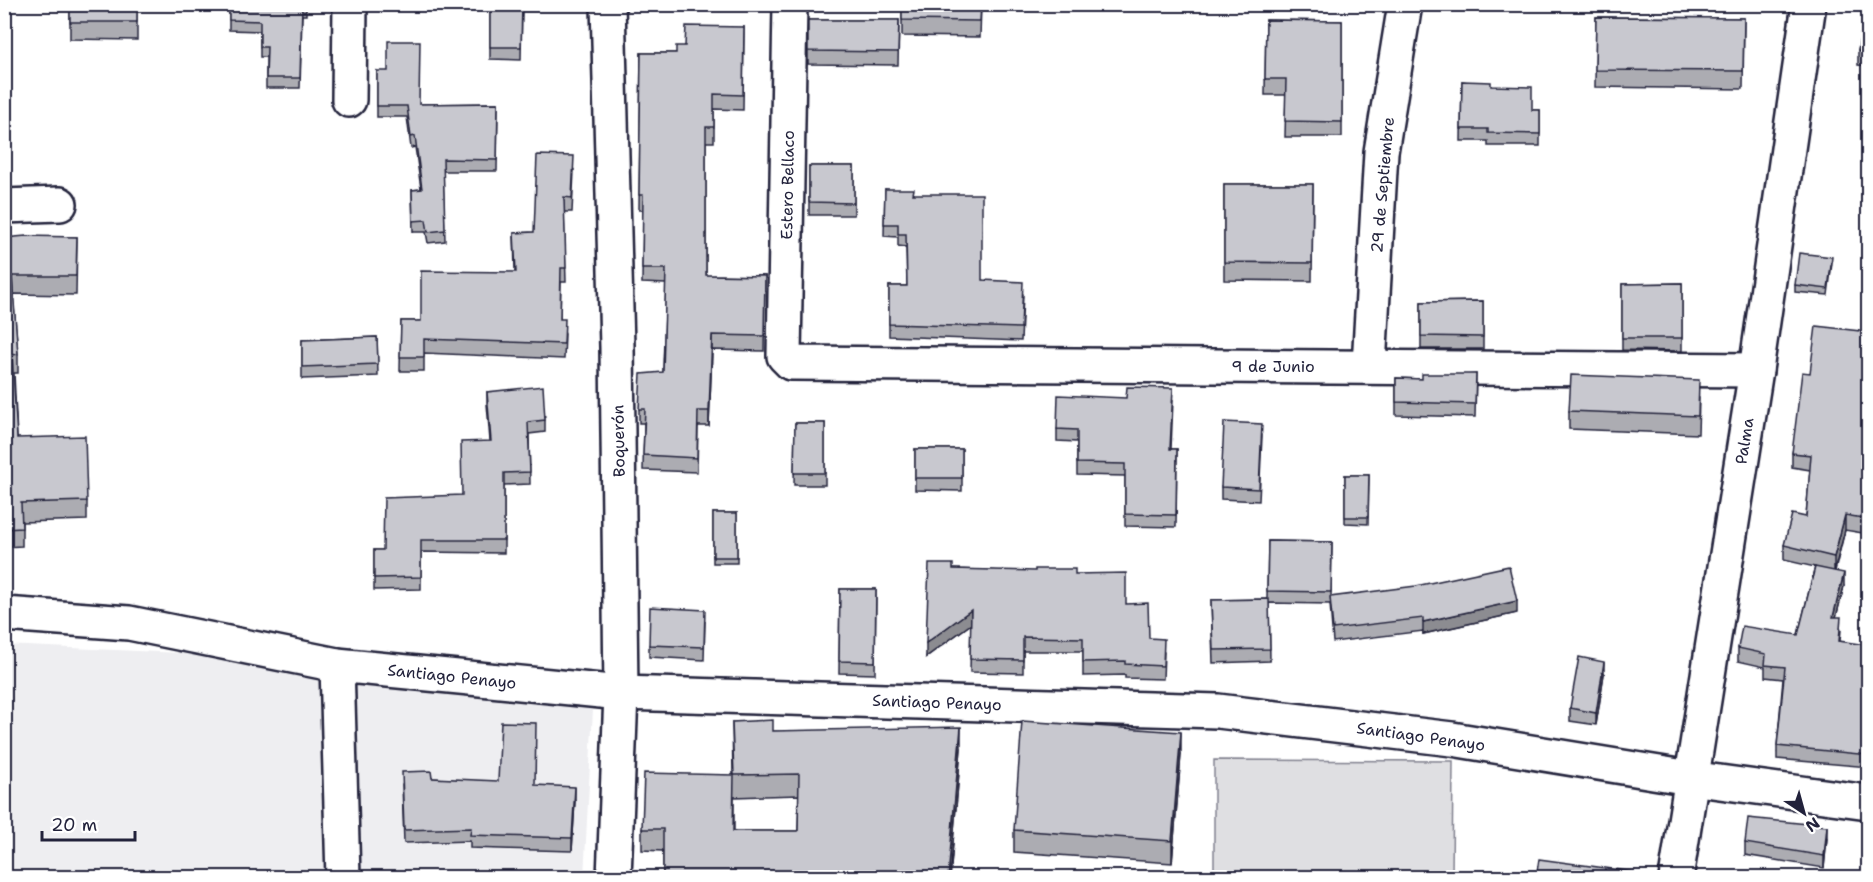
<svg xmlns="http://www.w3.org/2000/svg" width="1873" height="882" font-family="'Shantell Sans',sans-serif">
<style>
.built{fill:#eeeef1}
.green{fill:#dfdfe2;stroke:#80808e;stroke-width:1.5}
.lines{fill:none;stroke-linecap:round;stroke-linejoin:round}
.minor-casing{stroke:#22223b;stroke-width:38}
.tertiary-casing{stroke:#22223b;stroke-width:38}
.minor{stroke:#fff;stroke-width:33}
.tertiary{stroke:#fff;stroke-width:33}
.wall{fill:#acacb2;stroke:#22223b;stroke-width:1.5;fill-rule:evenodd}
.shaded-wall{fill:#8c8c91;stroke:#22223b;stroke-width:1.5}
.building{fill:#c8c8cf;stroke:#22223b;stroke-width:1.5;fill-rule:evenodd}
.labels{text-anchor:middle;stroke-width:5;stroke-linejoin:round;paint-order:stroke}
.street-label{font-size:16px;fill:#22223b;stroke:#fff}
</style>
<rect width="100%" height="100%" fill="#fff"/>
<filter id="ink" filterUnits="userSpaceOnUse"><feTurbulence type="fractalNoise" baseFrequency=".0167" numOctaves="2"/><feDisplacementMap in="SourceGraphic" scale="12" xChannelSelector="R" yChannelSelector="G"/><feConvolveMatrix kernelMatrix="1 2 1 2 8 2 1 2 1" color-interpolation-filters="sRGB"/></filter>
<g filter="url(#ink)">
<polygon class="built" points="5,645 595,672 584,877 5,878"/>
<polygon class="green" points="1214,760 1453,761 1452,877 1214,877"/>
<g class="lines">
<g class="minor-casing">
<g id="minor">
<polyline points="608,4 617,347 621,693 614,878"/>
<polyline points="790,4 784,356 791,363 1756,370"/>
<polyline points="349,100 350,4"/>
<polyline points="4,206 60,204"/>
<polyline points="1369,366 1381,152 1405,4"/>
<polyline points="4,614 129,623 337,665 621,693 1218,711 1452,739 1690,778 1868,802"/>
<polyline points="337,665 343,878"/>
</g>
</g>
<g class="tertiary-casing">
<polyline id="tertiary" points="1676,878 1756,370 1809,4"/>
</g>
<use href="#minor" class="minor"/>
<use href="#tertiary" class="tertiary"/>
</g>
<g class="wall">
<polygon points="70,4 137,4 137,40 70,39"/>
<polygon points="229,4 306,4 306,15 302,15 300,88 266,88 266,57 260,57 260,31 229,30"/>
<polygon points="490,4 522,4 521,60 490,59"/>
<polygon points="902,4 981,4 980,37 902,36"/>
<polygon points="1869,5 1869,66 1858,65 1858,51"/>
<polygon points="1596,17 1744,18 1743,89 1595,87"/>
<polygon points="808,20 899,20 898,65 808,64"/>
<polygon points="1266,20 1342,21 1342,137 1285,137 1286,95 1265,95"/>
<polygon points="744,27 743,110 714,109 714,142 706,142 706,275 765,276 764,351 712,350 709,426 698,426 697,472 643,470 644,423 639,423 639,409 663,372 666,284 642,283 643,210 639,210 641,53 676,53 685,46"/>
<polygon points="377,71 419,104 498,103 497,171 443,171 445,241 428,243 426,232 413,232 412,190 421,189 415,147 411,148 407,117 377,117"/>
<polygon points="1462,81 1491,86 1532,110 1540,110 1540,146 1488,146 1488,141 1461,141"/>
<polygon points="1869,92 1869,119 1866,118 1866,104"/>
<rect x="809" y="166" width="45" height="49"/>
<polygon points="574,171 572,212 564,212 566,282 561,282 560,319 565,334 564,359 424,353 424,371 400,371 401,321 421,321 515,272 514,233 534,232"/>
<polygon points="1224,184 1313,184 1312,281 1224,280"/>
<polygon points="885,189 914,194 982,280 1023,294 1021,341 889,336 889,286 907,286 906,247 898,246 898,237 884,236"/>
<polygon points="77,237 76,295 13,294 18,354 18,373 14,373 17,438 87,501 87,520 22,522 22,546 4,547 4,238"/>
<polygon points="1832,263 1828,295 1795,292 1795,285"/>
<polygon points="1682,283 1682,351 1622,350 1622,284"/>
<polygon points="1483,301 1483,349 1421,349 1421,302"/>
<polygon points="1869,332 1869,534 1845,530 1835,571 1844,586 1836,617 1841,630 1840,641 1866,658 1864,665 1869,665 1869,767 1777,759 1777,746 1783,679 1765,677 1765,667 1738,661 1738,648 1798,635 1815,567 1784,560 1784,545 1806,517 1810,470 1792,467 1792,453 1810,373"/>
<polygon points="377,337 378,376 302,379 302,340"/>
<polygon points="1476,374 1475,417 1396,415 1396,378 1422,379"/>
<polygon points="487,392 545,420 545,432 529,434 530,484 504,485 504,553 421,552 421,589 374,590 374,550 383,550 462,495 490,441 487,404"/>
<polygon points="1699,398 1698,434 1569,429 1569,411"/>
<polygon points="1173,400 1171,449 1177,449 1176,527 1125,526 1125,476 1077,475 1077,442 1057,441 1057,429"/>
<polygon points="795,423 825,423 825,485 794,485"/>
<polygon points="1262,436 1259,501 1221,499 1221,487"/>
<polygon points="915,449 962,449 962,491 915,490"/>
<polygon points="1345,475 1369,475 1368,524 1345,523"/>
<rect x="713" y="513" width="24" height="50"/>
<polygon points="1268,541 1332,542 1331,597 1517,613 1423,634 1423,631 1333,642 1330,604 1269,603 1270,661 1213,663 1211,600 1267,599"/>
<polygon points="953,569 1075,574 1126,604 1149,638 1164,652 1163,679 1125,678 1125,675 1083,676 1083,651 1023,651 1023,673 970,672 971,624 926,657"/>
<polygon points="840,589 876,589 875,674 839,673"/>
<polygon points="705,622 704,660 649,657 649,645"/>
<polygon points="1604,674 1596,725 1570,721 1570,708"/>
<path d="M 732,722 L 773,731 L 961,748 L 950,878 L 663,878 L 663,851 L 642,850 L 642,829 L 733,775 ZM 799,795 L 798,831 L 734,831 L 734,797 Z"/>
<polygon points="1181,754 1172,863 1014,852 1014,830"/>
<polygon points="432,778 535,785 575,800 572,851 470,848 470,841 404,843 402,784"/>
<polygon points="1827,838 1824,868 1745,855 1745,843"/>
</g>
<g class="shaded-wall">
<polygon points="712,335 712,350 709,426 709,411"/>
<polygon points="1845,515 1845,530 1834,572 1834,557"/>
<polygon points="1844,573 1844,586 1833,629 1833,617"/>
<polygon points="1517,601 1517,613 1423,634 1423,622"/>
<polygon points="971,610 971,624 926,657 926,643"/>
<polygon points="1866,645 1866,658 1862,677 1862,665"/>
<polygon points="1604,662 1604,674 1596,725 1596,713"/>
<polygon points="961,727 961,748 950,878 948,878"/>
<polygon points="1181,732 1181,754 1172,863 1172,841"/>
<polygon points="575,787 575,800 572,851 572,838"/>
<polygon points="1827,826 1827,838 1824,868 1824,856"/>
</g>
<g class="building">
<rect x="70" y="4" width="67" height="18"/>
<polygon points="229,4 306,4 302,5 300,78 266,78 267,47 260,47 260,21 229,20"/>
<polygon points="490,4 522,4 521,47 490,47"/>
<polygon points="902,4 981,4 980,21 902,20"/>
<polygon points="1865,4 1869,5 1869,52 1858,51"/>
<polygon points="1596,17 1744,18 1743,71 1595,70"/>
<polygon points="808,20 899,20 898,52 808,51"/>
<polygon points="1266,20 1342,21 1342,122 1285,121 1286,79 1265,79"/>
<polygon points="686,26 744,27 743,95 714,94 714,127 706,127 706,275 765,276 764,336 712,335 709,411 698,411 697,458 643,455 645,409 639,409 641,374 663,372 666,269 642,269 643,195 639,195 641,53 676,53 676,46 685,46"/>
<polygon points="388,41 420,41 419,104 498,103 497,160 443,159 445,230 428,232 426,220 413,221 412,190 422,189 415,136 411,137 407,106 377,106 377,71 388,71"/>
<polygon points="1462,81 1491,82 1491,86 1532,87 1532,110 1540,110 1540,134 1488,133 1488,129 1461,129"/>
<polygon points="1869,92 1869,104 1866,104"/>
<polygon points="537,155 574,156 572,198 564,197 566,268 561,268 560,319 565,319 564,344 424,339 424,357 400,357 401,321 421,321 421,271 516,272 514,233 534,232"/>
<polygon points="809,166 854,166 854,203 809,202"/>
<polygon points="1224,184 1313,184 1312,263 1224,262"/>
<polygon points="885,189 914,189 913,194 982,194 982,280 1023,282 1021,328 889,324 889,286 907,286 906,234 898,234 898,224 884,224"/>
<polygon points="26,236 77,237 76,276 12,276 18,354 12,355 17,438 85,436 87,501 21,503 22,528 4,529 4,238"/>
<polygon points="1799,253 1832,257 1828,289 1795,285"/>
<polygon points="1682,283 1682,338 1622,338 1622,284"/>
<polygon points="1483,301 1483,337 1421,336 1421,302"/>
<polygon points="1816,326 1869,332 1869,519 1845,515 1834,557 1784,545 1792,514 1806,517 1811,455 1792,453 1802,372 1810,373"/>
<polygon points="377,337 378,364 302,367 302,340"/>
<polygon points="1422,374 1476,374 1475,404 1396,402 1396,378 1422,379"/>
<polygon points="1571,375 1699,380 1698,416 1569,411"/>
<polygon points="543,386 545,420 528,422 530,472 504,473 504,540 421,540 421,577 374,578 374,550 383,550 384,498 462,495 461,442 491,441 487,392"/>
<polygon points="1127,387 1173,388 1170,449 1177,449 1176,515 1125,514 1125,464 1077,463 1077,430 1057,429 1058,395 1126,398"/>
<polygon points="1224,422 1262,424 1259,489 1221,487"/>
<polygon points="795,423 825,423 825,473 794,473"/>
<rect x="915" y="449" width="47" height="29"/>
<polygon points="1345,475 1369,475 1368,517 1345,517"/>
<rect x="713" y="513" width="24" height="44"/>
<polygon points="1268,541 1332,542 1331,592 1267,591"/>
<polygon points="929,564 953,564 953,569 1035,571 1035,569 1075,569 1075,574 1126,573 1126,604 1148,603 1149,638 1164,639 1163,666 1125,664 1125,661 1083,662 1083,638 1023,637 1023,660 970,659 971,610 926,643"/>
<polygon points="1509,566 1517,601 1423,622 1423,618 1333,629 1330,597 1416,586"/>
<polygon points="1815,567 1844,573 1833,617 1841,617 1839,641 1866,645 1862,665 1869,665 1869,755 1777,746 1785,667 1765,665 1766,654 1738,648 1742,626 1798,635"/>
<polygon points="840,589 876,589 875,662 839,661"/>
<polygon points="1269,599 1270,649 1213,650 1211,600"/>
<polygon points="650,607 705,610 704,647 649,645"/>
<polygon points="1579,657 1604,662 1596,713 1570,708"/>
<path d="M 773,720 L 773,731 L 961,727 L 948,878 L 663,878 L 663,829 L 642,829 L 644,773 L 734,775 L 732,722 ZM 799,774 L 798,831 L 733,831 L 734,775 Z"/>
<polygon points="1022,721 1181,732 1172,841 1014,830"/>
<polygon points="501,722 536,723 535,785 575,787 572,838 470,835 471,828 404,830 402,772 431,771 432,778 498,781"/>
<polygon points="1748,818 1827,826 1824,856 1745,843"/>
<polygon points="1539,859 1634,872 1633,878 1536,878"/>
<polygon points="1809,872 1857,878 1808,878"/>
</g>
</g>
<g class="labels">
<g class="street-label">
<text transform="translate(787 185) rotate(-89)" y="6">Estero Bellaco</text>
<text transform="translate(1382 185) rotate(-85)" y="6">29 de Septiembre</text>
<text x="1273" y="372">9 de Junio</text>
<text transform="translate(618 441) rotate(-91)" y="6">Boquerón</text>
<text transform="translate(1744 441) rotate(-81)" y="6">Palma</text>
<text transform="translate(452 676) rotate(6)" y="6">Santiago Penayo</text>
<text transform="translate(937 702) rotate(2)" y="6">Santiago Penayo</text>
<text transform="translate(1421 736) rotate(8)" y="6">Santiago Penayo</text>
</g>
</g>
<rect width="1873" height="882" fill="none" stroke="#fff" stroke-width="24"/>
<rect x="12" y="12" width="1849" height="858" fill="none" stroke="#22223b" stroke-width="2" filter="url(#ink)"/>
<g transform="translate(1804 813) rotate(144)" stroke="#ffffff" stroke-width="4.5" paint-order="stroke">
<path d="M0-4.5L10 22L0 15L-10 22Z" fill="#22223b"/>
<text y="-9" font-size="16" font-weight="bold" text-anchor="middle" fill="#22223b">N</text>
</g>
<path d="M42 831v9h93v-9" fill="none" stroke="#22223b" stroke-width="3"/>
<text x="51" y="831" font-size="18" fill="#22223b" stroke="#ffffff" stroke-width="4.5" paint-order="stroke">20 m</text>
</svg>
